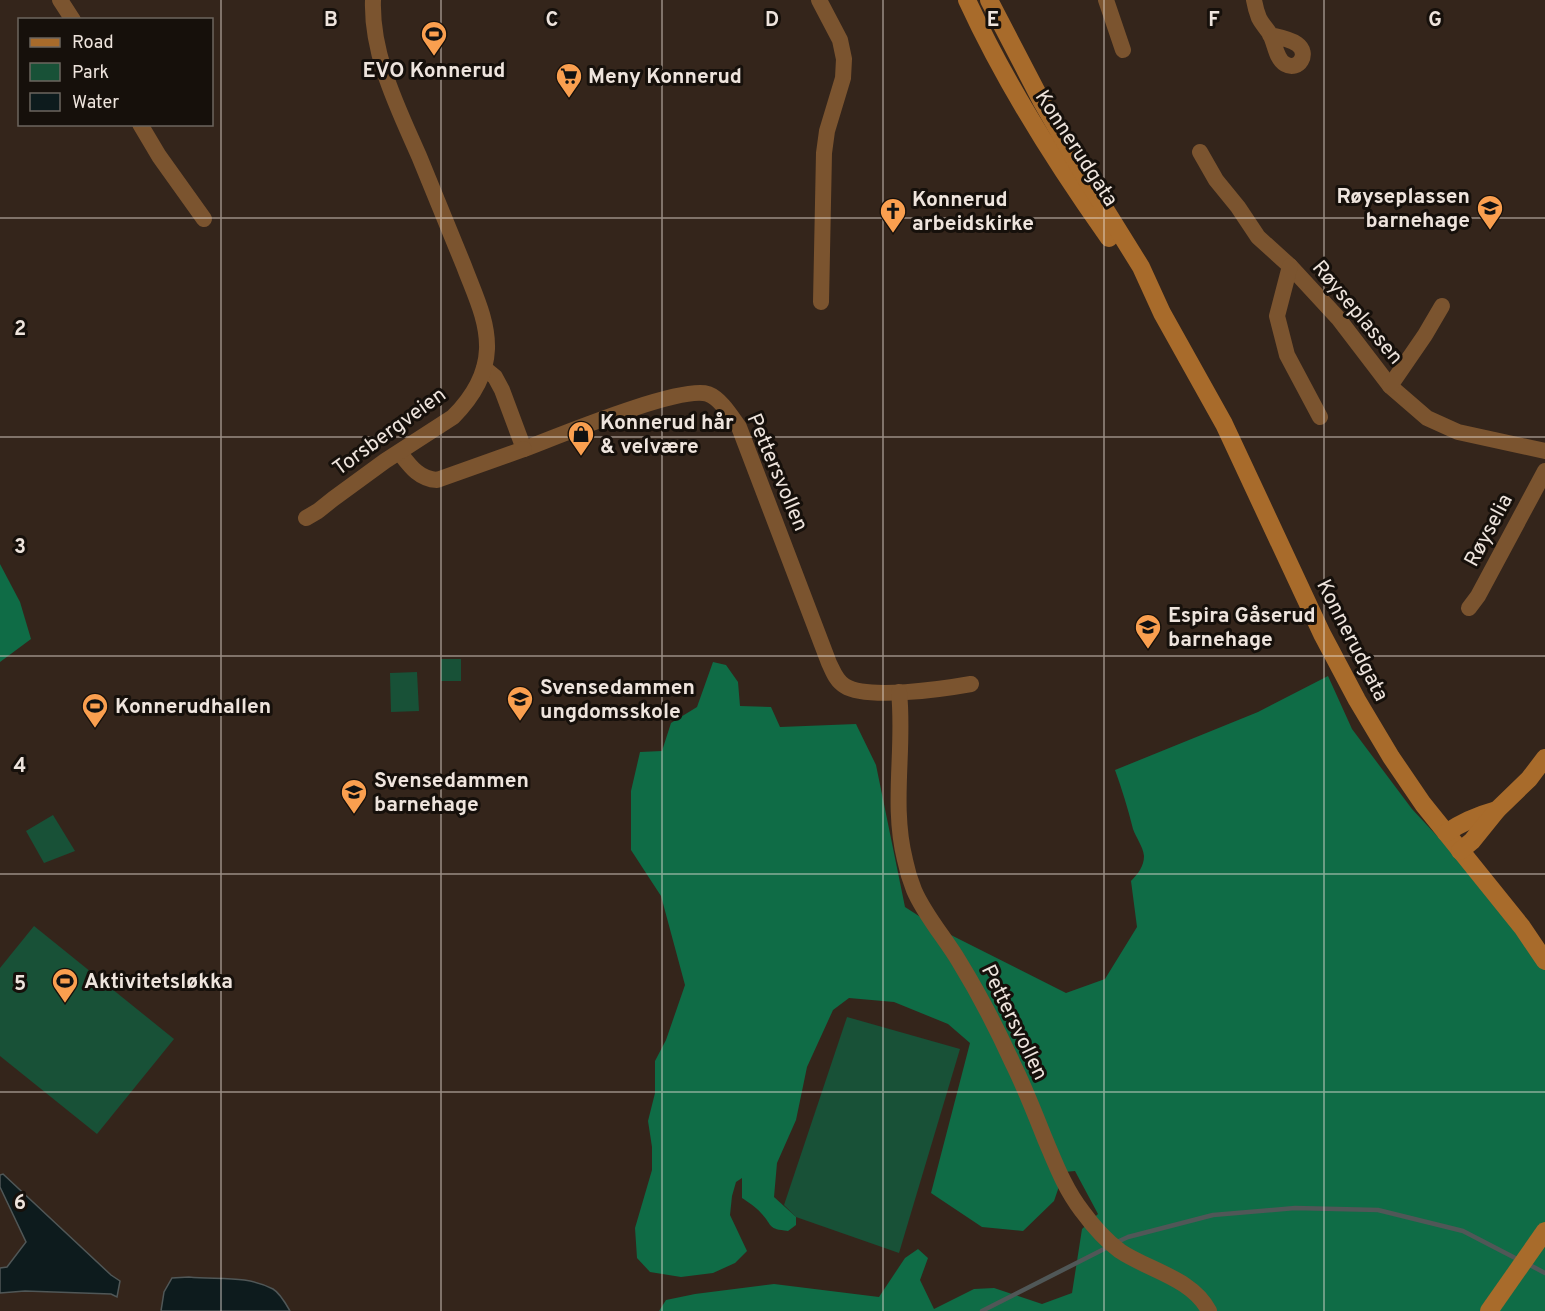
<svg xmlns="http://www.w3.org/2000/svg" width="1545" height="1311" font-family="Overpass,sans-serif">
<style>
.green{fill:#185137}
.forest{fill:#0f6c46}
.water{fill:#0d1b1d;stroke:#505757;stroke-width:1.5}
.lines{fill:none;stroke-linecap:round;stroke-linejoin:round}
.stream{stroke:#505757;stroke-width:4.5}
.street{stroke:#7b542f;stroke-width:16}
.secondary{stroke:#a86b2b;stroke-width:18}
.grid{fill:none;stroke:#eee4dd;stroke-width:1.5;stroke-opacity:0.55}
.labels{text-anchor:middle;stroke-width:6;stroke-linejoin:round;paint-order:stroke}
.poi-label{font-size:21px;font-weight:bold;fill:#eee4dd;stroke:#16100b;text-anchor:start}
.street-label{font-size:21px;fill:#eee4dd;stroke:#16100b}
.grid-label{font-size:20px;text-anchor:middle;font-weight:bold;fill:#eee4dd;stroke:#16100b;stroke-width:6;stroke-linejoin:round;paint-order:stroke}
</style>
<rect width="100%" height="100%" fill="#34251b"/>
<g class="green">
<rect x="441" y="659" width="20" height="22"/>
<polygon points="417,672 419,711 391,712 390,673"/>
<polygon points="53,815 75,851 44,863 26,831"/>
<polygon points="34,926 174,1039 97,1134 0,1056 0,968"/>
<polygon points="847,1017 960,1049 899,1253 796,1217 784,1205"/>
</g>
<g class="forest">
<polygon points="0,564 20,602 31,639 0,662"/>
<path d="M 713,662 L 726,665 L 738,682 L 740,706 L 771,707 L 780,727 L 856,724 L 876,765 L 905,907 L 939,929 L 1066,993 L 1105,979 L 1137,927 L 1131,881 C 1138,874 1144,866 1144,856 C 1143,846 1136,838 1133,829 C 1128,809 1122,789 1115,770 L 1258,712 L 1328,676 L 1352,729 L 1412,809 L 1545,952 L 1545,1311 L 659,1311 L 666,1300 L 695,1294 L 774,1284 L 879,1297 L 905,1258 L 918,1249 L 928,1258 L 920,1280 L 934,1309 L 974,1289 L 994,1288 L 1042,1304 L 1072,1293 L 1082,1229 L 1098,1214 L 1075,1171 L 1064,1172 L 1054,1201 L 1023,1231 L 982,1227 L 931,1193 L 970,1043 L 948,1024 L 894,1002 L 849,998 L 833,1010 L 807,1067 L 796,1120 L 777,1163 L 774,1197 L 796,1217 L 796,1225 L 788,1231 C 767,1229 773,1226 761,1213 C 756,1207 748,1202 742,1198 L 742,1178 L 736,1182 L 732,1196 L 730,1215 L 747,1251 L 735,1263 L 713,1273 L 681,1277 L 650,1272 L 637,1258 L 635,1228 L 652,1170 L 652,1147 L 648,1121 L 655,1093 L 655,1061 L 666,1040 L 685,985 L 661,896 L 631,850 L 631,791 L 640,752 L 662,751 L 671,723 L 697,707 Z"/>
</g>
<g class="water">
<polygon points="3,1174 111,1275 120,1281 117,1297 111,1294 25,1291 0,1293 0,1268 7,1267 26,1242 0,1187 0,1175"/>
<path d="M 189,1277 C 217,1280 247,1275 273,1289 C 280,1293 286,1304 290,1311 L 161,1311 L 164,1292 L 172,1278 Z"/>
</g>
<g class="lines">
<g class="stream">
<polyline points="1115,1243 1128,1237 1213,1215 1295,1208 1378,1210 1463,1231 1519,1260"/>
<polyline points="1526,1263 1545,1273"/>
<polyline points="982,1311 1108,1247"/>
</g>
<g class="street">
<polyline points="60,0 73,20"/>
<polyline points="819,0 840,40 844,59 843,78 827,131 824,153 821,302"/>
<polyline points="1106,0 1123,50"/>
<path d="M 1254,0 C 1255,6 1257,13 1259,18 C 1262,24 1267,29 1270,34 C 1275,43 1276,59 1285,64 C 1299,72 1310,53 1297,44 C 1290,39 1279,37 1270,35"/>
<polyline points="140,124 159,156 204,219"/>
<polyline points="1200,152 1216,180 1238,207 1258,237 1290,266 1338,318 1390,386 1427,418 1458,432 1545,451"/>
<polyline points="1290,266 1277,316 1287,355 1320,417"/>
<path d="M 484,368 L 495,377 L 502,390 L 524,449 C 556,437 680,385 708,394 C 721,399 731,416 739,427 L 829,663 C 833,671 836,681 845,686 C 867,700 943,689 971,684"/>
<polyline points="1390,386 1425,335 1442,306"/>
<path d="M 400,453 C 410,466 419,479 437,480 L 524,449"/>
<path d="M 306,518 L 318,511 L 333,499 L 385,461 L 453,417 C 471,399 486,375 487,349 C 488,320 474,293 464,266 C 449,230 434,193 419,156 C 398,108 371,55 373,0"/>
<polyline points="1469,608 1478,596 1545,471"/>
<path d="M 899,692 C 905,748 891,804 905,860 C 907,870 910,880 914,890 C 925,916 946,939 960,963 C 979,994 998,1031 1013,1064 C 1025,1088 1035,1114 1045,1139 C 1056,1165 1065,1189 1082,1211 C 1093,1226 1105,1240 1120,1251 C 1148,1270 1192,1278 1209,1311"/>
</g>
<g class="secondary">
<path d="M 967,0 C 1006,85 1055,162 1109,238"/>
<polyline points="989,0 1042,102 1082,172 1141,267 1162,313 1224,424 1322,634 1357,700 1391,757 1423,804 1522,927 1545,961"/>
<path d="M 1446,833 C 1462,822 1479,815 1497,810"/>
<polyline points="1460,851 1472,841 1497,810 1529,779 1545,758"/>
<polyline points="1489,1311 1545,1231"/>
</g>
</g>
<path class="grid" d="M 221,0 L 221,1311M 441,0 L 441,1311M 662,0 L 662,1311M 883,0 L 883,1311M 1104,0 L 1104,1311M 1324,0 L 1324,1311M 0,218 L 1545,218M 0,437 L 1545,437M 0,656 L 1545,656M 0,874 L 1545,874M 0,1092 L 1545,1092"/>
<defs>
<g id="stadium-pin" transform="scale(1.35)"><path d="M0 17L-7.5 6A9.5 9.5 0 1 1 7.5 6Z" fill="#fa9f4f" stroke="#16100b"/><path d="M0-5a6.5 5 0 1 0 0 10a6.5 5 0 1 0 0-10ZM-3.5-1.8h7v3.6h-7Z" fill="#111"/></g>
<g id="supermarket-pin" transform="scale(1.35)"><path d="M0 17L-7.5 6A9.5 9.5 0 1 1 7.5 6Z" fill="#fa9f4f" stroke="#16100b"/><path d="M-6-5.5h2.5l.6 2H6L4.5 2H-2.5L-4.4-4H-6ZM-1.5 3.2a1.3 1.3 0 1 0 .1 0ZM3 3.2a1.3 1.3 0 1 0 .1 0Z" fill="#111"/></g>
<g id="school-pin" transform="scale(1.35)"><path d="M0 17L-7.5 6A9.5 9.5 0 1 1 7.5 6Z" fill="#fa9f4f" stroke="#16100b"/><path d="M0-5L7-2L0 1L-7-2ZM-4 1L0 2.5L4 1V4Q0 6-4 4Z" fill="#111"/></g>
<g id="church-pin" transform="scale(1.35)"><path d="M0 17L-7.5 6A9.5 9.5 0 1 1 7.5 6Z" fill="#fa9f4f" stroke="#16100b"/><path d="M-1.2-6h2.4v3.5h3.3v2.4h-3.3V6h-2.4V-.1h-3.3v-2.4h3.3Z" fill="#111"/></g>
<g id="shop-pin" transform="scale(1.35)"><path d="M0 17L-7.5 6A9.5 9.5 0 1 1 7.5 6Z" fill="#fa9f4f" stroke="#16100b"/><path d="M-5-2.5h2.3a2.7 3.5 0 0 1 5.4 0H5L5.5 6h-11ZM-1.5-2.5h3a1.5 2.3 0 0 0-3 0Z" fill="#111"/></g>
</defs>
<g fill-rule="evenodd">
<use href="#stadium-pin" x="434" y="34"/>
<use href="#supermarket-pin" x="569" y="76"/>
<use href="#school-pin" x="1490" y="208"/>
<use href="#church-pin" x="893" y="211"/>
<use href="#shop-pin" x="581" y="434"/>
<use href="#school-pin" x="1148" y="627"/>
<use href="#school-pin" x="520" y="699"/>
<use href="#stadium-pin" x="95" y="706"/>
<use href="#school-pin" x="354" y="792"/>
<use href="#stadium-pin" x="65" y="981"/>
</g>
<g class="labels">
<g class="poi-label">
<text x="434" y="77" text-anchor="middle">EVO Konnerud</text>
<text x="588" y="83">Meny Konnerud</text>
<text x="1470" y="203" text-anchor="end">Røyseplassen<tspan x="1470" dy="24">barnehage</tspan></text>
<text x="912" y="206">Konnerud<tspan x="912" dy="24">arbeidskirke</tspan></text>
<text x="600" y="429">Konnerud hår<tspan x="600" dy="24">&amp; velvære</tspan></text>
<text x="1168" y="622">Espira Gåserud<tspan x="1168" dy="24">barnehage</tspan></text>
<text x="540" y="694">Svensedammen<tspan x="540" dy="24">ungdomsskole</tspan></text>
<text x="115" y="713">Konnerudhallen</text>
<text x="374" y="787">Svensedammen<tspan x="374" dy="24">barnehage</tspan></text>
<text x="84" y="988">Aktivitetsløkka</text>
</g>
<g class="street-label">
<text transform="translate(1077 148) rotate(57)" y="7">Konnerudgata</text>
<text transform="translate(1358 312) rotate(50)" y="7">Røyseplassen</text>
<text transform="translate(389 431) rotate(-36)" y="7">Torsbergveien</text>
<text transform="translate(778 472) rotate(67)" y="7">Pettersvollen</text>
<text transform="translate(1488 530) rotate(-62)" y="7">Røyselia</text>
<text transform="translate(1353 640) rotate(63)" y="7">Konnerudgata</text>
<text transform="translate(1015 1022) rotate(64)" y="7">Pettersvollen</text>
</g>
</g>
<g class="grid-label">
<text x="331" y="26">B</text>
<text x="552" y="26">C</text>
<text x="772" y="26">D</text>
<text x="993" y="26">E</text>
<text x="1214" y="26">F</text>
<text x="1435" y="26">G</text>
<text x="20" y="335">2</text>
<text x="20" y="553">3</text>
<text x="20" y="772">4</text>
<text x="20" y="990">5</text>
<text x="20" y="1209">6</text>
</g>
<rect x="18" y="18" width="195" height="108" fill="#16100b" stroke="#6c655f" stroke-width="1.5"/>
<rect x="30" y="38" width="30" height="9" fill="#a86b2b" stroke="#6c655f" stroke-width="1.5"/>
<text x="72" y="48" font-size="18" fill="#eee4dd">Road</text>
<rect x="30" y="63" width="30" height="18" fill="#185137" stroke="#6c655f" stroke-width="1.5"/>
<text x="72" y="78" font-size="18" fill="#eee4dd">Park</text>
<rect x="30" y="93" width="30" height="18" fill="#0d1b1d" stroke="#6c655f" stroke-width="1.5"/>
<text x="72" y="108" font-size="18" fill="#eee4dd">Water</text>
</svg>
